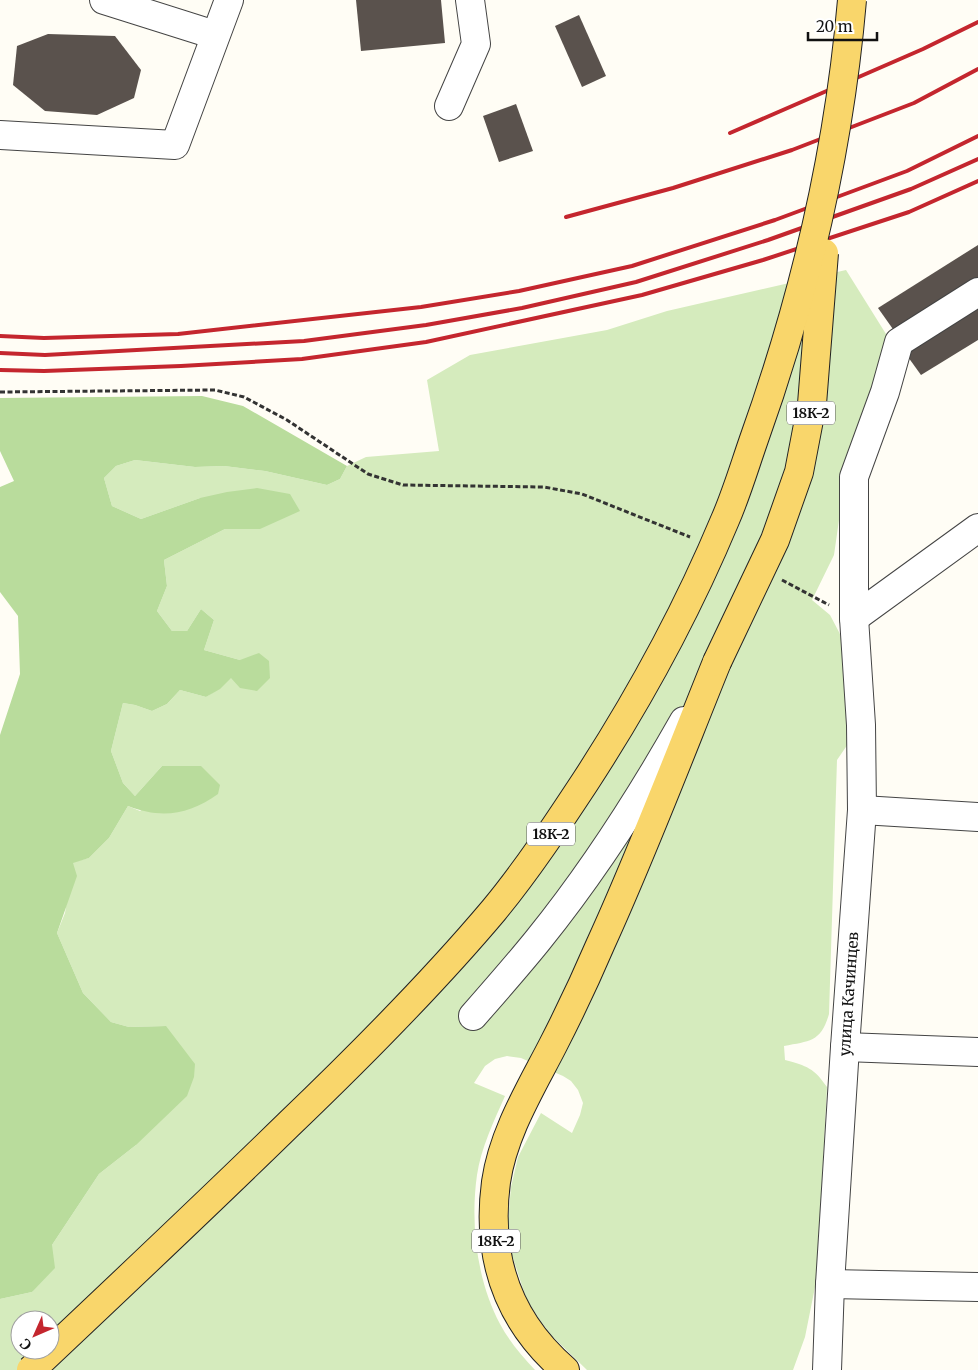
<svg xmlns="http://www.w3.org/2000/svg" width="978" height="1370" font-family="Merriweather,serif">
<style>
.green{fill:#d5ebbd;fill-rule:evenodd}
.forest{fill:#b9dc9c}
.building{fill:#5a524d}
.lines{fill:none;stroke-linecap:round;stroke-linejoin:round}
.minor-casing{stroke:#444;stroke-width:30}
.major-casing{stroke:#222;stroke-width:30}
.path{stroke:#333;stroke-width:3;stroke-dasharray:5 2.5;stroke-linecap:butt}
.minor{stroke:#fff;stroke-width:28}
.major{stroke:#f9d66b;stroke-width:28}
.rail{stroke:#c4262e;stroke-width:4}
.major-bridge-casing{stroke:#222;stroke-width:30;stroke-linecap:butt}
.major-bridge{stroke:#f9d66b;stroke-width:28}
.labels{text-anchor:middle;stroke-width:5;stroke-linejoin:round;paint-order:stroke}
.shield{fill:#fff;stroke:#585858;stroke-width:1}
.shield-label{font-size:14px;font-weight:bold;fill:#111}
.street-label{font-size:15px;fill:#111;stroke:#fff}
</style>
<rect width="100%" height="100%" fill="#fffdf5"/>
<path class="green" d="M 846,270 L 891,342 L 845,478 L 834,555 L 812,600 L 830,615 L 840,634 L 861,725 L 837,760 L 829,1014 C 821,1042 810,1041 784,1046 L 785,1060 C 807,1066 814,1068 827,1087 L 817,1277 L 805,1337 L 793,1370 L 587,1370 L 552,1336 L 539,1319 L 526,1298 L 511,1252 L 508,1221 L 511,1187 L 518,1157 L 541,1113 L 572,1133 L 580,1115 L 583,1103 L 578,1090 L 571,1081 L 563,1076 L 521,1058 L 507,1056 L 495,1059 L 485,1066 L 474,1083 L 505,1096 C 494,1121 481,1148 477,1175 C 470,1224 477,1281 500,1324 C 509,1341 522,1356 535,1370 L 0,1370 L 0,1299 L 32,1292 L 52,1245 L 99,1174 L 136,1145 L 166,1026 L 129,1027 L 111,1022 L 83,993 L 57,933 L 65,913 L 73,862 L 89,858 L 109,838 L 128,806 L 140,811 L 201,766 L 162,766 L 135,796 L 123,783 L 111,751 L 123,703 L 135,705 L 152,711 L 167,704 L 180,690 L 206,697 C 224,686 230,679 240,660 L 204,650 L 214,620 L 201,609 L 187,631 L 172,631 L 157,611 L 167,586 L 164,560 L 225,529 L 260,529 L 200,498 L 141,519 L 112,506 L 104,478 L 116,466 L 135,460 L 195,467 L 224,466 L 265,471 L 327,485 L 340,479 L 347,466 L 366,457 L 439,451 L 427,380 L 470,355 L 607,330 L 667,311 ZM 20,1320 L 50,1320 L 50,1350 L 20,1350 Z"/>
<path class="forest" d="M 202,396 L 243,406 L 347,466 L 340,479 L 327,485 L 265,471 L 224,466 L 195,467 L 135,460 L 116,466 L 104,478 L 112,506 L 141,519 L 200,498 L 227,492 L 257,488 L 290,494 L 300,511 L 260,529 L 225,529 L 164,560 L 167,586 L 157,611 L 172,631 L 187,631 L 201,609 L 214,620 L 204,650 L 240,660 L 259,653 L 269,661 L 270,678 L 257,691 L 240,688 L 231,678 L 220,689 L 206,697 L 180,690 L 167,704 L 152,711 L 135,705 L 123,703 L 111,751 L 123,783 L 135,796 L 162,766 L 201,766 L 220,785 L 218,794 C 189,815 161,819 128,806 L 109,838 L 89,858 L 73,863 L 77,876 L 57,933 L 83,993 L 111,1022 L 129,1027 L 166,1026 L 195,1064 L 194,1077 L 187,1096 L 136,1145 L 99,1174 L 52,1245 L 55,1268 L 32,1292 L 0,1299 L 0,735 L 20,674 L 18,616 L 0,592 L 0,487 L 14,481 L 0,451 L 0,398 Z"/>
<g class="building">
<polygon points="356,0 441,0 445,43 361,51"/>
<polygon points="579,15 606,76 582,87 555,26"/>
<polygon points="48,34 115,36 141,70 134,98 97,115 45,111 13,85 17,46"/>
<polygon points="516,104 533,151 499,162 483,116"/>
<polygon points="978,245 978,280 895,332 878,308"/>
<polygon points="978,303 978,340 921,375 903,350"/>
</g>
<g class="lines">
<g class="minor-casing">
<g id="minor">
<polyline points="104,0 215,35"/>
<polyline points="449,106 476,44 470,0"/>
<polyline points="0,135 175,145 229,0"/>
<polyline points="854,618 978,528"/>
<polyline points="862,810 978,817"/>
<path d="M 473,1016 C 495,991 517,966 538,940 C 593,872 641,797 684,721"/>
<polyline points="845,1047 978,1052"/>
<polyline points="830,1284 978,1287"/>
<polyline points="827,1370 830,1284 845,1047 862,810 861,725 854,618 854,477 885,392 899,342 978,292"/>
</g>
</g>
<g class="major-casing">
<path id="major" d="M 565,1370 C 507,1320 486,1257 496,1182 C 503,1133 531,1088 553,1045 C 570,1012 586,978 601,943 C 643,851 679,756 717,662"/>
</g>
<g class="path">
<polyline points="0,392 215,390 244,397 287,420 368,474 403,485 544,487 582,494 690,537"/>
<polyline points="782,580 829,605"/>
</g>
<use href="#minor" class="minor"/>
<use href="#major" class="major"/>
<g class="rail">
<polyline points="730,133 923,49 978,22"/>
<polyline points="566,217 673,188 792,150 914,103 978,69"/>
<polyline points="0,336 44,338 178,334 421,307 519,291 632,266 775,220 907,171 978,136"/>
<polyline points="0,353 45,355 304,341 426,325 522,308 636,282 768,240 911,189 978,159"/>
<polyline points="0,370 44,371 181,366 302,359 426,342 642,295 763,260 909,212 978,181"/>
</g>
<g class="major-bridge-casing">
<g id="major-bridge">
<polyline points="717,662 775,540 799,472 812,404 824,253"/>
<path d="M 31,1370 C 117,1289 203,1208 288,1125 C 360,1056 430,986 494,910 C 527,870 556,826 585,782 C 639,699 687,611 725,520 C 736,495 744,468 753,442 C 804,300 839,151 852,0"/>
</g>
</g>
<use href="#major-bridge" class="major-bridge"/>
</g>
<g class="labels">
<g class="shield">
<rect x="787" y="401.5" width="48" height="23" rx="4"/>
<rect x="527" y="822.5" width="48" height="23" rx="4"/>
<rect x="472" y="1229.5" width="48" height="23" rx="4"/>
</g>
<g class="shield-label">
<text x="811" y="418">18К-2</text>
<text x="551" y="839">18К-2</text>
<text x="496" y="1246">18К-2</text>
</g>
<g class="street-label">
<text transform="translate(849 994) rotate(-86)" y="5">улица Качинцев</text>
</g>
</g>
<g transform="translate(35 1335) rotate(225)"><circle r="24" fill="#ffffff" stroke="#a0a0a0"/>
<path d="M0-4L9 19L0 12L-9 19Z" fill="#c4262e"/>
<text y="-8" font-size="14" font-weight="bold" text-anchor="middle" fill="#111111">С</text>
</g>
<path d="M808 32v8h69v-8" fill="none" stroke="#111111" stroke-width="2.5"/>
<text x="816" y="32" font-size="15" fill="#111111" stroke="#ffffff" stroke-width="4" paint-order="stroke">20 m</text>
</svg>
